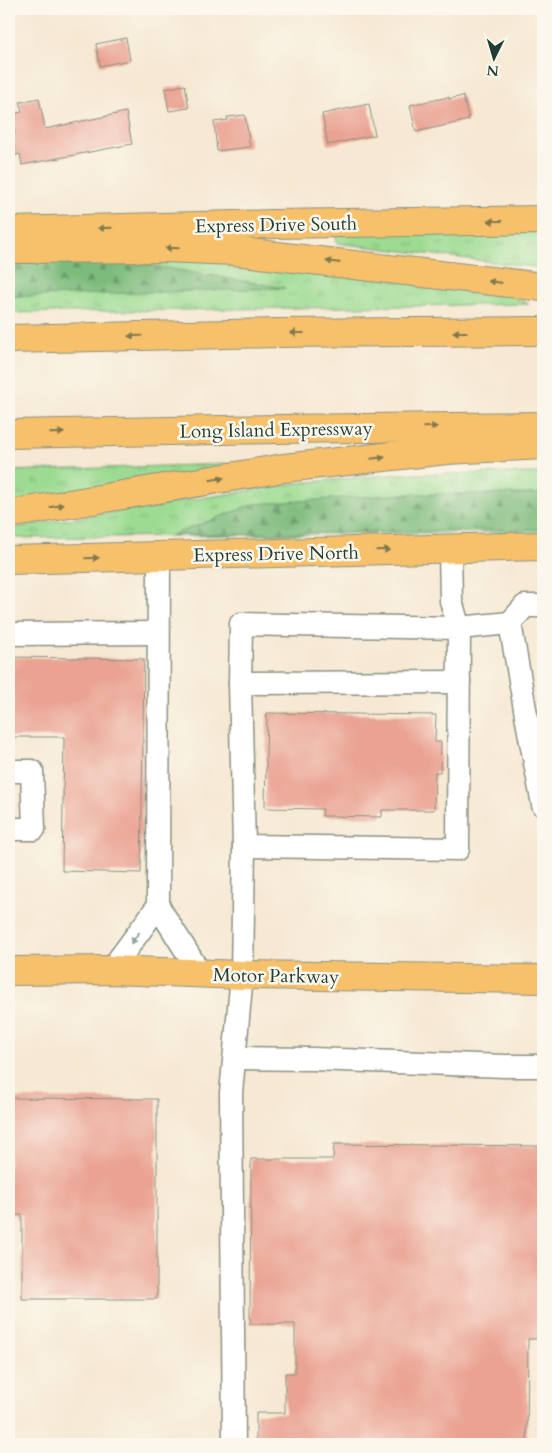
<svg xmlns="http://www.w3.org/2000/svg" width="552" height="1453" font-family="Cardo,serif">
<style>
.grass{fill:url(#grass-tufts);stroke:#5e8c62}
.forest{fill:url(#forest-firs);stroke:#4e7c58}
.building{fill:#eaa292}
.lines{fill:none;stroke-linecap:round;stroke-linejoin:round}
.minor-casing{stroke:#8a9283;stroke-width:25}
.major-casing{stroke:#8a9283;stroke-width:30}
.highway-casing{stroke:#8a9283;stroke-width:30}
.minor{stroke:#fff;stroke-width:22}
.major{stroke:#f7c06b;stroke-width:28}
.highway{stroke:#f7c06b;stroke-width:28}
.oneway{fill:#80784d}
.oneway2{fill:#8f9e9a}
.labels{text-anchor:middle;stroke-width:5;stroke-linejoin:round;paint-order:stroke}
.street-label{font-size:19px;fill:#1f3d34;stroke:#fbf7ec}
</style>
<defs>
<pattern id="grass-tufts" width="24" height="20" patternUnits="userSpaceOnUse" patternTransform="scale(1.25)"><rect width="24" height="20" fill="#9cdb91"/><path d="M3 7l-1-3M5 7V3M7 7l1-3M15 17l-1-3M17 17v-4M19 17l1-3" fill="none" stroke="#86bd7e"/></pattern>
<pattern id="forest-firs" width="22" height="20" patternUnits="userSpaceOnUse" patternTransform="scale(1.25)"><rect width="22" height="20" fill="#7dbb7b"/><path d="M5 1l3.5 6h-7zM16 11l3.5 6h-7z" fill="#696"/></pattern>
</defs>
<rect width="100%" height="100%" fill="#fbf7ec"/>
<filter id="ink" filterUnits="userSpaceOnUse"><feTurbulence type="fractalNoise" baseFrequency=".02" numOctaves="2"/><feDisplacementMap in="SourceGraphic" scale="10" xChannelSelector="R" yChannelSelector="G"/><feConvolveMatrix kernelMatrix="1 2 1 2 8 2 1 2 1" color-interpolation-filters="sRGB"/></filter>
<filter id="wash" filterUnits="userSpaceOnUse"><feTurbulence type="fractalNoise" baseFrequency=".0096" numOctaves="4" result="noise"/><feDisplacementMap in="SourceGraphic" scale="20" xChannelSelector="R" yChannelSelector="G"/><feGaussianBlur stdDeviation="1.12" result="paint"/><feColorMatrix in="noise" values="0 0 0 0 0 0 0 0 0 0 0 0 0 0 0 0 0 1.4 0 .05"/><feComposite in="paint" operator="in"/></filter>
<g filter="url(#wash)">
<rect width="100%" height="100%" fill="#f6e8d2"/>
<g class="grass">
<polygon points="543,230 543,268 336,243 336,232"/>
<polygon points="166,255 505,293 529,304 9,313 9,257"/>
<polygon points="258,463 9,504 9,471"/>
<polygon points="543,473 543,532 11,538 11,528 297,483 398,474"/>
</g>
<g class="forest">
<polygon points="118,260 285,288 9,297 9,262"/>
<polygon points="404,494 543,494 543,529 172,535 254,504"/>
</g>
<g id="blocks">
<g class="building">
<polygon points="126,38 130,60 100,66 96,44"/>
<polygon points="185,85 189,108 169,111 165,89"/>
<polygon points="463,96 469,120 416,132 410,105 449,97 449,99"/>
<polygon points="39,98 45,129 126,112 132,144 22,165 20,154 9,157 9,134 15,133 11,114 22,112 20,102"/>
<polygon points="369,104 375,135 328,145 322,114"/>
<polygon points="245,115 250,147 217,151 214,122 228,120 227,117"/>
<polygon points="9,657 144,659 141,873 62,871 64,737 9,737"/>
<polygon points="267,713 436,715 435,742 441,742 440,772 435,772 434,810 382,810 382,817 322,816 323,809 265,808"/>
<polygon points="9,1098 157,1099 157,1299 22,1299 22,1215 9,1215"/>
<polygon points="334,1144 543,1146 543,1339 528,1339 527,1444 256,1444 256,1413 285,1413 285,1373 295,1373 295,1324 250,1324 251,1159 333,1159"/>
</g>
</g>
</g>
<g filter="url(#ink)">
<use href="#blocks" fill-opacity="0" stroke="#8a9283" stroke-width="1"/>
<g class="lines">
<g class="minor-casing">
<g id="minor">
<polyline points="450,548 451,601 459,628 458,849 244,846 240,683 241,624 459,628 510,623 528,726 543,805"/>
<polyline points="159,556 158,906 200,973"/>
<polyline points="510,623 525,606 543,606"/>
<polyline points="9,634 158,633"/>
<polyline points="240,683 459,682"/>
<polyline points="9,771 32,771 34,829 9,829"/>
<polyline points="111,970 158,906"/>
<polyline points="235,1058 313,1059 505,1066 543,1066"/>
<polyline points="234,1444 231,1093 242,975 244,846"/>
</g>
</g>
<g class="major-casing">
<g id="major">
<polyline points="9,231 274,224 543,220"/>
<polyline points="9,560 543,546"/>
<polyline points="9,971 111,970 242,975 543,979"/>
</g>
</g>
<g class="highway-casing">
<g id="highway">
<polyline points="9,249 164,248 234,251 543,287"/>
<polyline points="9,339 277,333 543,331"/>
<polyline points="9,434 279,429 543,426"/>
<polyline points="9,514 284,468 447,450 543,445"/>
</g>
</g>
<use href="#minor" class="minor"/>
<use href="#major" class="major"/>
<use href="#highway" class="highway"/>
</g>
<defs><path id="oneway-solid" d="M-6-.8H1V-3.2L6.5 0L1 3.2V.8H-6Z" transform="scale(1.25)"/></defs>
<g class="oneway">
<use href="#oneway-solid" transform="translate(495 221) rotate(180)"/>
<use href="#oneway-solid" transform="translate(105 228) rotate(178)"/>
<use href="#oneway-solid" transform="translate(172 248) rotate(-178)"/>
<use href="#oneway-solid" transform="translate(333 262) rotate(-173)"/>
<use href="#oneway-solid" transform="translate(495 282) rotate(-173)"/>
<use href="#oneway-solid" transform="translate(460 332) rotate(180)"/>
<use href="#oneway-solid" transform="translate(297 333) rotate(180)"/>
<use href="#oneway-solid" transform="translate(135 336) rotate(179)"/>
<use href="#oneway-solid" transform="translate(430 427) rotate(-1)"/>
<use href="#oneway-solid" transform="translate(57 433) rotate(-1)"/>
<use href="#oneway-solid" transform="translate(378 458) rotate(-6)"/>
<use href="#oneway-solid" transform="translate(217 479) rotate(-9)"/>
<use href="#oneway-solid" transform="translate(57 506) rotate(-9)"/>
<use href="#oneway-solid" transform="translate(383 550) rotate(-1)"/>
<use href="#oneway-solid" transform="translate(92 558) rotate(-1)"/>
</g>
<use class="oneway2" href="#oneway-solid" transform="translate(135 938) rotate(127)"/>
</g>
<g class="labels">
<g class="street-label">
<text transform="translate(276 224) rotate(-1)" y="7">Express Drive South</text>
<text transform="translate(276 429) rotate(-1)" y="7">Long Island Expressway</text>
<text transform="translate(276 553) rotate(-1)" y="7">Express Drive North</text>
<text transform="translate(276 975) rotate(1)" y="7">Motor Parkway</text>
</g>
</g>
<rect width="552" height="1453" fill="none" stroke="#fbf7ec" stroke-width="30"/>
<g transform="translate(494 58) rotate(185)" stroke="#fbf7ec" stroke-width="4" paint-order="stroke">
<path d="M0-4L9 19L0 12L-9 19Z" fill="#1f3d34"/>
<text y="-8" font-size="14" font-weight="bold" text-anchor="middle" fill="#1f3d34">N</text>
</g>
</svg>
